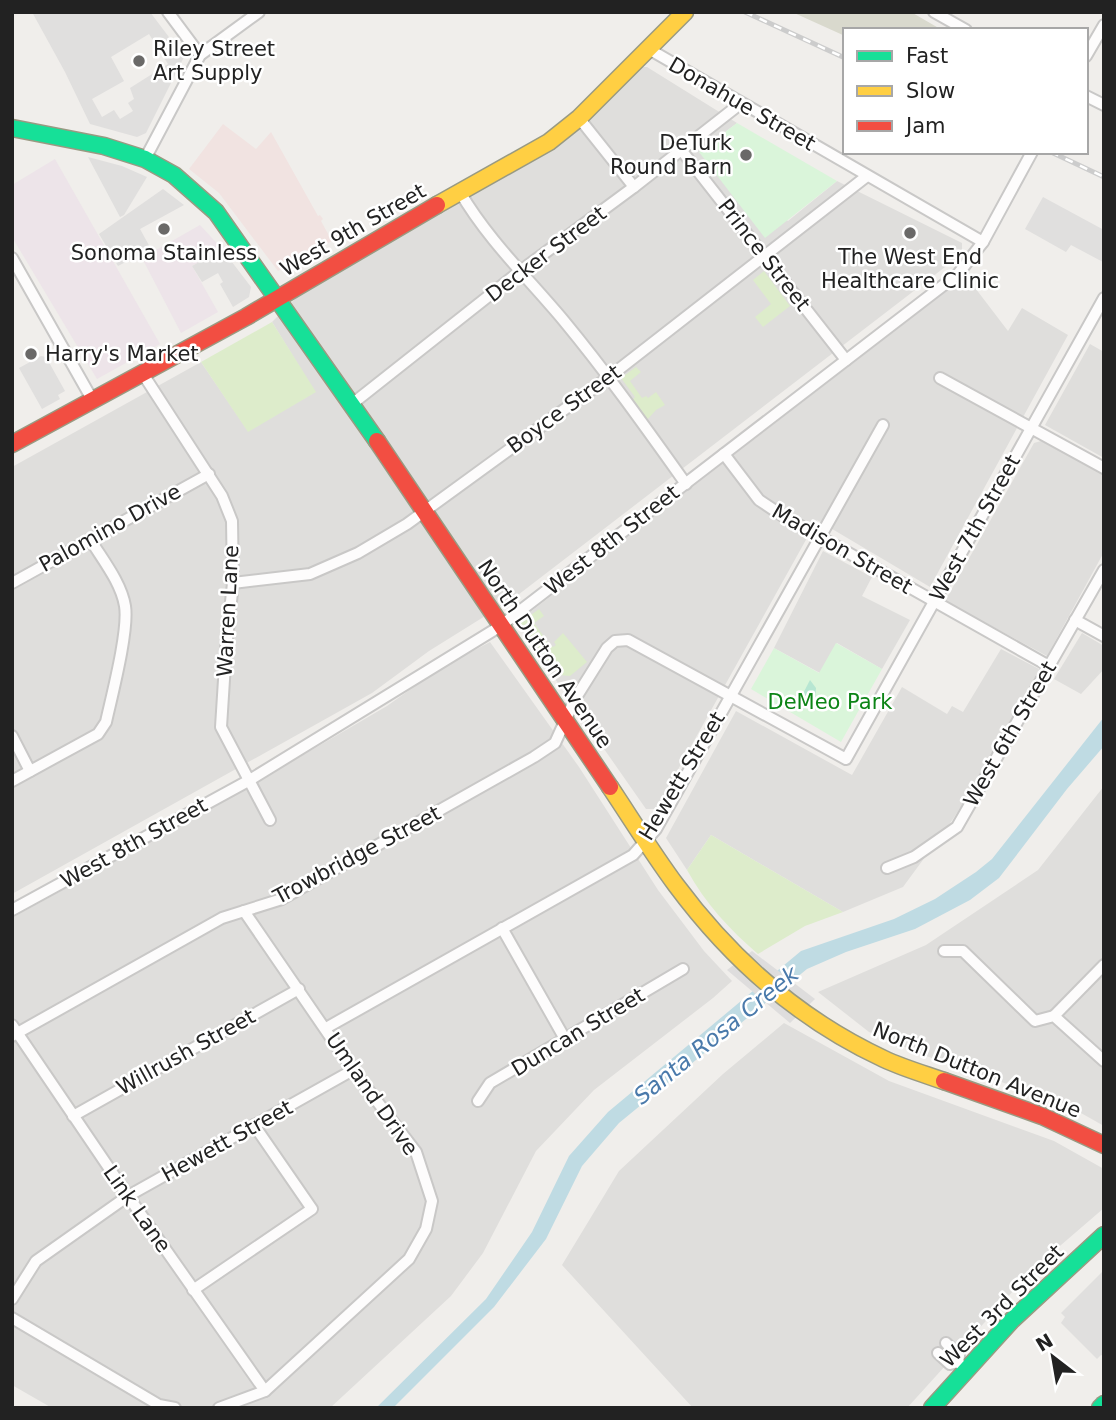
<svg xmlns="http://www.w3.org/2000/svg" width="1116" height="1420" font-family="'DejaVu Sans',sans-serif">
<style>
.residential{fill:#dfdedc}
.commercial{fill:#f1e3e1}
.industrial{fill:#ede4e9}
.construction{fill:#d9d9cd}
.grass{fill:#ddeccb}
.park{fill:#daf5da}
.pitch{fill:#b7e6d2}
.parking{fill:#e0dfde;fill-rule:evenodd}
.water{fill:#bfdbe3}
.pier{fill:#dedddd}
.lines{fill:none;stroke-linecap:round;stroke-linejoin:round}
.street-casing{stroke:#c9c8c7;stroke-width:14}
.fast-casing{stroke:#999a82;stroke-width:19}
.slow-casing{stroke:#999a82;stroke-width:19}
.jam-casing{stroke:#999a82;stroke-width:19}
.street{stroke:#fdfcfc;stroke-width:10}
.fast{stroke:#16e098;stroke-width:16}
.slow{stroke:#ffcf43;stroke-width:16}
.jam{stroke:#f24e42;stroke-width:16}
.rail-casing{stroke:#ccc;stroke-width:5}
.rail{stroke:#fff;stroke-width:2.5;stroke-dasharray:8;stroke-linecap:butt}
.poi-dot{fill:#6a6968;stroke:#fff;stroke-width:2.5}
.labels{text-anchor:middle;stroke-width:5;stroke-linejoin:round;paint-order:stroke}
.poi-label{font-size:21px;fill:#222;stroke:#fff;text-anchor:start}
.street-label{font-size:21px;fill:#222;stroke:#fff}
.park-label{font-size:21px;fill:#0c8416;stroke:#fff}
.water-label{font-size:23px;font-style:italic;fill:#4a7aab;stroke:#fff}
</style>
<rect width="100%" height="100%" fill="#f0eeeb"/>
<g class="residential">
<polygon points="642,67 647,67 737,123 699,152 788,221 837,181 962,243 962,254 514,598 429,651 372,693 12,894 12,467 201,362 248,431 315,392 272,322 305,289 533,161 558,144"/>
<polygon points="966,276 1008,331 1022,308 1068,335 930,587 817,520 656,809 646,809 516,623"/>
<polygon points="1090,344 1104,352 1104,458 1045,425"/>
<polygon points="1041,441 1104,475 1104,552 1047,656 945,601 1034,443"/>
<polygon points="823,551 872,577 862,596 910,620 882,669 837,643 820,673 774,648"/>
<polygon points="1082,633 1104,646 1104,669 1081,694 1054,679"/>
<polygon points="490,642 579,767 658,890 704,951 732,981 713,998 594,1090 536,1151 483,1253 451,1296 330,1408 52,1408 12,1385 12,918 233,796 387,706 439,669"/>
<polygon points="1001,649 1039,669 976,783 953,819 903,887 843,912 711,835 687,870 666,838 736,711 852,775 902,687 947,714 952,706 963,712"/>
<polygon points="1104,786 1104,1126 1065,1104 929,1057 869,1032 818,992 926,945 1038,870"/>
<polygon points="784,1023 889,1081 1054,1141 1104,1169 1104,1208 1032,1270 907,1408 693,1408 562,1265 619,1171 723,1074"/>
</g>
<polygon class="commercial" points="223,124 256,149 271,132 318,216 320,215 323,219 321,221 332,241 278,271 219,193 189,169"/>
<g class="industrial">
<polygon points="55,159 160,344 97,379 12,237 12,185"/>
<polygon points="200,225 222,249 192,266 218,312 181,333 142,258"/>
</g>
<polygon class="construction" points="792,12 911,12 942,30 845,30 845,36"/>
<g class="grass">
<polygon points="764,271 790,306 763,327 755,317 771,304 753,280"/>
<polygon points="272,322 316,392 248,432 201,362"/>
<polygon points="636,367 641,372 630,381 642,398 646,396 648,398 656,392 665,405 656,410 647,420 632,400 635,397 621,378"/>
<polygon points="539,609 544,616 534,623 545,638 544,639 553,647 556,645 554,642 563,633 587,662 570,676 559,675 520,623"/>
<path d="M 711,835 L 843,912 L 805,926 L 758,954 C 730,930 705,903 687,870 Z"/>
</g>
<g class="park">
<polygon points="737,123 837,181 765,238 699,152"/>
<polygon points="836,643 882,669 841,742 751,689 774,648 819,673"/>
</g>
<polygon class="pitch" points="810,680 816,688 815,700 805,709 795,709"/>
<g class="parking">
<path d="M 32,12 L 150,12 L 184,57 L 146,133 L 137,137 L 90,124 L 65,72 ZM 149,34 L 168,64 L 130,88 L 134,99 L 128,103 L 133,111 L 120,119 L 114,110 L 102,117 L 92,99 L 124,81 L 111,57 Z"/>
<polygon points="88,157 122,166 147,177 124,215 120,217"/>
<polygon points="163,189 184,205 140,229 151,249 118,266 99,234"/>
<polygon points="1043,197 1104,230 1103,262 1071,245 1066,252 1025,229"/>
<polygon points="222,249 251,287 249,297 233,307 220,284 223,282 218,273 202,282 192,266"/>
<polygon points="41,356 46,357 65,391 58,395 60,399 42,409 19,368"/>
<polygon points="1104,1270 1104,1356 1101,1355 1097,1359 1061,1323 1065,1317 1061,1313"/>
</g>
<polygon class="water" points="1104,717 1104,746 1067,789 999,878 970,900 915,929 846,952 807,969 619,1123 582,1166 546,1239 494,1307 393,1408 376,1408 486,1299 532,1232 569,1156 608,1112 801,951 894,919 935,899 976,872 992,859 1007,840"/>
<polygon class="pier" points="752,951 815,999 790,1023 727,970"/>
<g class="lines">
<g class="street-casing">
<g id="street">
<polyline points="168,12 200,55"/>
<polyline points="934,12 966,30"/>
<polyline points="647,48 983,242"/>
<polyline points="1086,56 1104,25"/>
<polyline points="1086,96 1104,105"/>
<polyline points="579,118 634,187"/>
<polyline points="682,151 846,360"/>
<polyline points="145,159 200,55 259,12"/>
<path d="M 460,192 C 488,240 529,279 564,321 C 607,373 646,428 686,484"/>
<polyline points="12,258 93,401"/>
<polyline points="143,374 222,496 232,521 233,583 226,648 221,727 270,820"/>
<polyline points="940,378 1104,468"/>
<polyline points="352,404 519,272 634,187 740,104"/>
<polyline points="724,454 759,500 783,516 1049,666"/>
<polyline points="12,583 209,474"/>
<polyline points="233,583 310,574 358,553 407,524 609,377 867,176"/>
<polyline points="1075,620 1104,636"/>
<polyline points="12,736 30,771"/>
<path d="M 12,781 L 98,734 L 106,722 C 112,695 129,630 125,606 C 121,582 102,559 90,539"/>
<polyline points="887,868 914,857 957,827 1104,570"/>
<polyline points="12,910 248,781 499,627 958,274 983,242 1032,152"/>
<polyline points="502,928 565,1039"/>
<polyline points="944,951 963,951 1035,1021 1054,1016 1104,1061"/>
<polyline points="1054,1016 1104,965"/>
<polyline points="12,1025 128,1196 265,1391"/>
<polyline points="326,1028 633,855 656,829 883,425"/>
<polyline points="12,1036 222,918 282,899 534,757 555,743 575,699 607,648 615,641 628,640 846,759 1104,298"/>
<polyline points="478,1101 490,1083 683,969"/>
<polyline points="73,1116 299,989"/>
<polyline points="193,1290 312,1209 254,1125"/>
<polyline points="12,1299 36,1261 128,1196 353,1070"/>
<polyline points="12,1318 159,1405 175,1408"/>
<polyline points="946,1343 959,1356 958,1362 966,1370"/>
<polyline points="938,1353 950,1364 958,1362"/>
<polyline points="219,1408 265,1391 409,1259 426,1229 432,1201 416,1152 353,1070 244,911"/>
</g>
</g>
<g class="fast-casing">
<g id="fast">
<polyline points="12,128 104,146 145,159 174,175 216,212 377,441"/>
<polyline points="932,1408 1011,1321 1104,1235"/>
<polyline points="1100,1408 1104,1404"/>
</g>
</g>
<g class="slow-casing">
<g id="slow">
<polyline points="437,205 549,142 579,118 685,12"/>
<path d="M 610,787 C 632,820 653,854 676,885 C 731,959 800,1020 884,1059 C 903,1068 924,1074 944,1081"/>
</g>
</g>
<g class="jam-casing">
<g id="jam">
<polyline points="377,441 610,787"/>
<polyline points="12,444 246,317 437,205"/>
<polyline points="944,1081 1042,1116 1104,1145"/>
</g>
</g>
<use href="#street" class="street"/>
<use href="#fast" class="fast"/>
<use href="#slow" class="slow"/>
<use href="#jam" class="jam"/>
<g class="rail-casing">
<g id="rail">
<polyline points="745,12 845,58"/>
<polyline points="1051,152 1104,177"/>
</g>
</g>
<use href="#rail" class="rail"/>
</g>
<g class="poi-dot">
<circle cx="139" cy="61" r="7"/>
<circle cx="746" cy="155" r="7"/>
<circle cx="164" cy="229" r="7"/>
<circle cx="910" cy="233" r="7"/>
<circle cx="31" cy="354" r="7"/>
</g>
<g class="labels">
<g class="poi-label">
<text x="153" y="56">Riley Street<tspan x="153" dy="24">Art Supply</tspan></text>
<text x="732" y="150" text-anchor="end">DeTurk<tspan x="732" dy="24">Round Barn</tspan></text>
<text x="164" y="260" text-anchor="middle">Sonoma Stainless</text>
<text x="910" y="264" text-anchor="middle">The West End<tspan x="910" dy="24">Healthcare Clinic</tspan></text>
<text x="45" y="361">Harry's Market</text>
</g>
<g class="street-label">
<text transform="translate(742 104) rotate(30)" y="7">Donahue Street</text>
<text transform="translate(353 230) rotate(-30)" y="7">West 9th Street</text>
<text transform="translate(546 254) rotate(-37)" y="7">Decker Street</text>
<text transform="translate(764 255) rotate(52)" y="7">Prince Street</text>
<text transform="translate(564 409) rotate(-36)" y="7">Boyce Street</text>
<text transform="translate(110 528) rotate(-29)" y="7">Palomino Drive</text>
<text transform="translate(975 528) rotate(-61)" y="7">West 7th Street</text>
<text transform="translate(612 540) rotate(-38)" y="7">West 8th Street</text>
<text transform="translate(842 549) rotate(30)" y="7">Madison Street</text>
<text transform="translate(228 611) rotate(-87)" y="7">Warren Lane</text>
<text transform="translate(545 654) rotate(56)" y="7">North Dutton Avenue</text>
<text transform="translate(1010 734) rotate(-60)" y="7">West 6th Street</text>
<text transform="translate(682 776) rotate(-59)" y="7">Hewett Street</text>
<text transform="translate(134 843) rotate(-29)" y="7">West 8th Street</text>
<text transform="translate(357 855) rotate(-28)" y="7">Trowbridge Street</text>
<text transform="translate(578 1032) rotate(-31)" y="7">Duncan Street</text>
<text transform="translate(186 1052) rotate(-29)" y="7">Willrush Street</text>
<text transform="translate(977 1070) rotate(22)" y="7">North Dutton Avenue</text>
<text transform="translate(372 1094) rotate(55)" y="7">Umland Drive</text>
<text transform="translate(227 1141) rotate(-29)" y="7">Hewett Street</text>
<text transform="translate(137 1209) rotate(55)" y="7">Link Lane</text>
<text transform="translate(1002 1306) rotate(-45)" y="7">West 3rd Street</text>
</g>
<g class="park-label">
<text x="830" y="709">DeMeo Park</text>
</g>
<g class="water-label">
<text transform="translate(716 1035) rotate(-39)" y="8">Santa Rosa Creek</text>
</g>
</g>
<rect width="1116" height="1420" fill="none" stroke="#222222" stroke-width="28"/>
<rect x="843" y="28" width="245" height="126" fill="#ffffff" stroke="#a7a7a7" stroke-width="2"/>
<rect x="857" y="51" width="35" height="10" fill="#16e098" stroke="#a7a7a7" stroke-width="2"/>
<text x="906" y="63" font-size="21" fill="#222222">Fast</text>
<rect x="857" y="86" width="35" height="10" fill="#ffcf43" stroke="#a7a7a7" stroke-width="2"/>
<text x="906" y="98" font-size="21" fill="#222222">Slow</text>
<rect x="857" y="121" width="35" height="10" fill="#f24e42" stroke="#a7a7a7" stroke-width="2"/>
<text x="906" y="133" font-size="21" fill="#222222">Jam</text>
<g transform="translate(1053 1357) rotate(329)" stroke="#ffffff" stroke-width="5" paint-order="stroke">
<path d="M0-5L12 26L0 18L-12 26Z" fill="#222222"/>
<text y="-10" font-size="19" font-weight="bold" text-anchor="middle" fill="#222222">N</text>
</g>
</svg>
